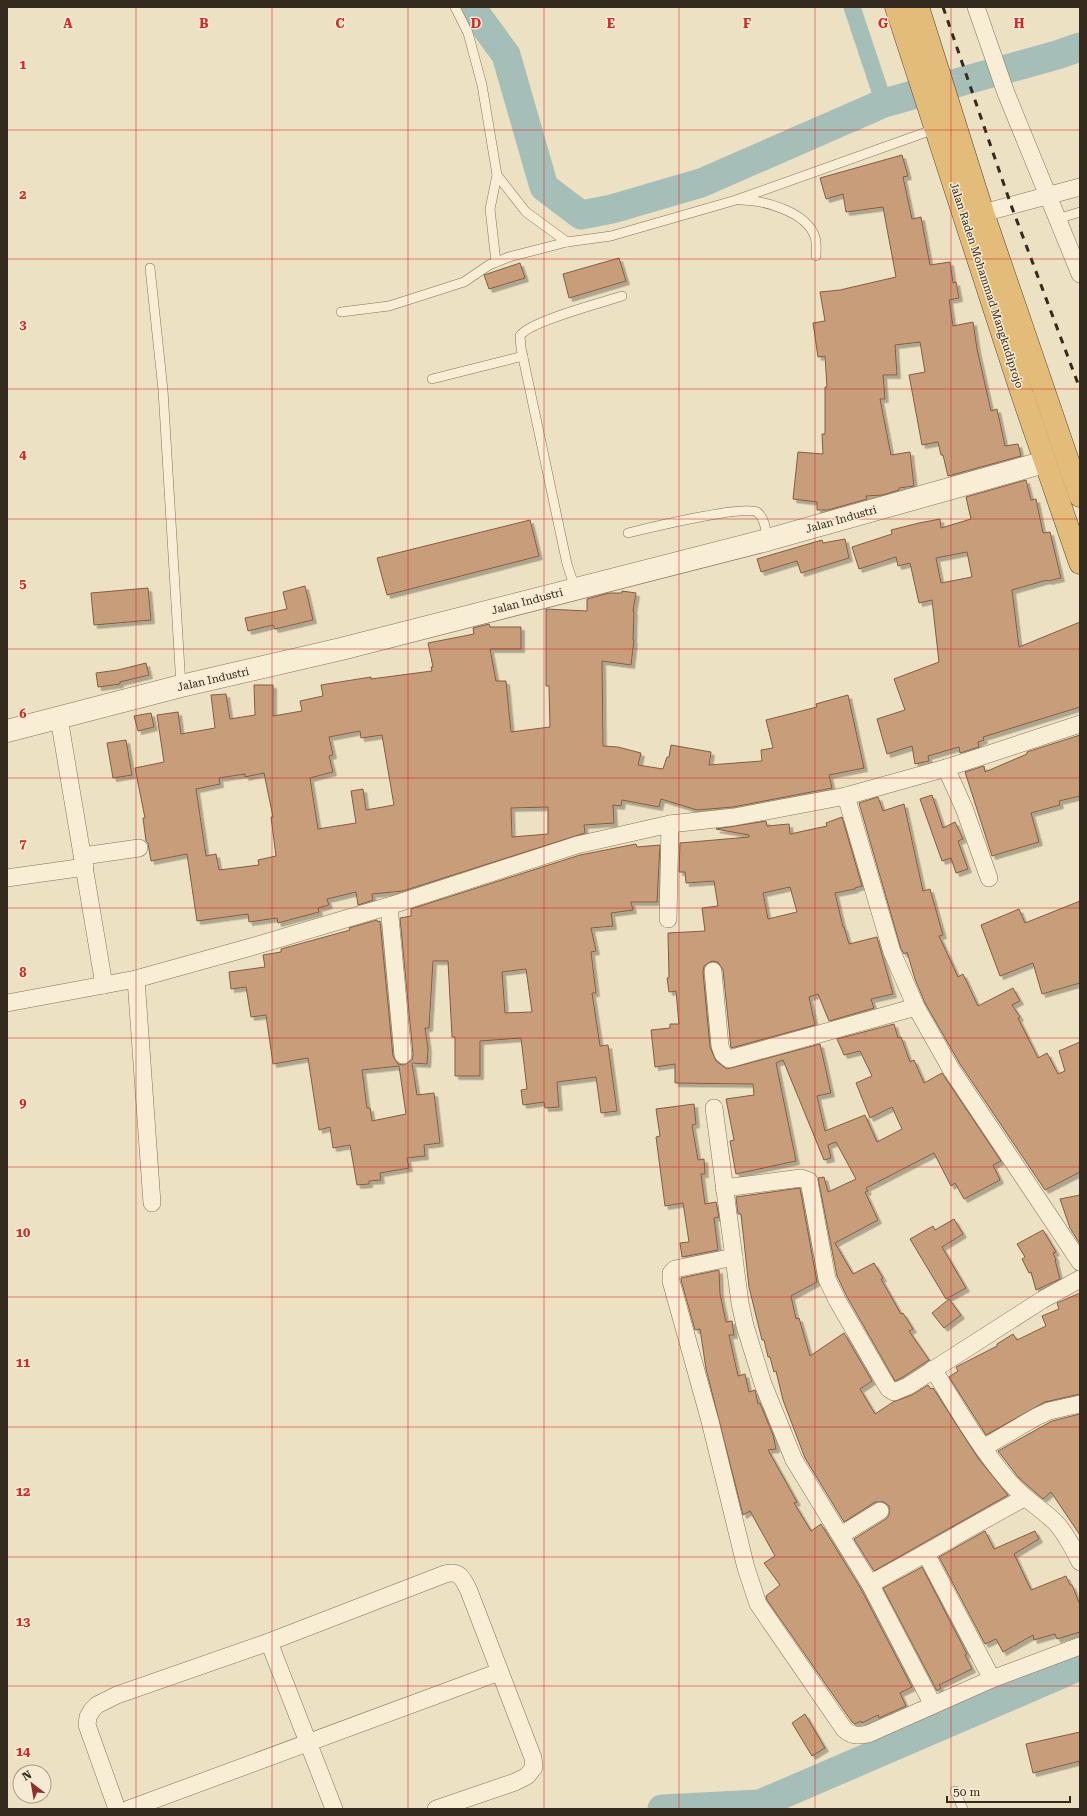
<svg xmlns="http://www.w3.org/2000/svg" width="1087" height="1816" font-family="'Roboto Serif',serif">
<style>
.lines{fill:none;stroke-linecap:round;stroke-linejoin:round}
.canal{stroke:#a5bfb8;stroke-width:17}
.river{stroke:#a5bfb8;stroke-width:29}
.building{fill:#c89d7a;stroke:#835d41;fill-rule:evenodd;filter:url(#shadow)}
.service-casing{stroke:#85725a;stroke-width:10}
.minor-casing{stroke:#85725a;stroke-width:18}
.tertiary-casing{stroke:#85725a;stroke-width:23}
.trunk-casing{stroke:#53402e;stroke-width:23}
.service{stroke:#f7eed5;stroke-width:9}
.minor{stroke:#f7eed5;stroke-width:17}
.tertiary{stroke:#f7eed5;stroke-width:22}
.trunk{stroke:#e3bc79;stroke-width:22}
.rail{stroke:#352a1e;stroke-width:3;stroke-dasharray:7 7;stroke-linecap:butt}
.grid{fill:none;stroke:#d62828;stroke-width:1;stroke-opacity:0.55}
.labels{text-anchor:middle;stroke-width:3;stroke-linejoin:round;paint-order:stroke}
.street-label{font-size:11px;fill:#352a1e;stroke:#f4ebd2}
.grid-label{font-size:13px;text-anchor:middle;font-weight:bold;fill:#d62828;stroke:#f4ebd2;stroke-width:3;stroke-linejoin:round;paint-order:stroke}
</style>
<defs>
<filter id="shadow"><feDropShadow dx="3.5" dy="3.5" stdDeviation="0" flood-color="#0004"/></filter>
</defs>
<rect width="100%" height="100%" fill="#ece1c2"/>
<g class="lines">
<polyline class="canal" points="852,7 884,103"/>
<g class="river">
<polyline points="471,7 506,55 544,187 581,215 612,209 701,183 884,103 1057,55 1080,47"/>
<polyline points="662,1809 760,1804 1080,1666"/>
</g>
</g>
<g class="building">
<polygon points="902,155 908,176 903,177 912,219 921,217 930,265 950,262 953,283 956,282 959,298 949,300 953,326 973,322 977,349 991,411 997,409 1005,446 1018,444 1021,456 948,476 943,455 941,455 938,442 922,445 909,375 925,372 920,342 895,345 897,375 883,375 885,399 880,399 891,455 910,452 914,486 899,488 899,490 883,495 866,496 867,499 828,510 817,510 817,502 793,499 798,452 823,454 822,434 825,434 825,387 827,387 825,356 818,357 813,323 825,321 820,292 840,290 896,277 883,207 846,212 843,194 826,199 820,178"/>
<polygon points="619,258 626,281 569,298 563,274"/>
<polygon points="520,263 525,278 489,289 484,275"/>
<path d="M 1026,480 L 1031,500 L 1036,499 L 1043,533 L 1050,532 L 1061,578 L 1048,581 L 1047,580 L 1012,590 L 1019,647 L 1080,622 L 1080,707 L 983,737 L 984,740 L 978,742 L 979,747 L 960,753 L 959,747 L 928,756 L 929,761 L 915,764 L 912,746 L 887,754 L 877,719 L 905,710 L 894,679 L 939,662 L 932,600 L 919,603 L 910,563 L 898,566 L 896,557 L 859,569 L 852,547 L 892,534 L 891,530 L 919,523 L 940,519 L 941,528 L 971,519 L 966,497 ZM 967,552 L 972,577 L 941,583 L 936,558 Z"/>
<polygon points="530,520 539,556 387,595 377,558"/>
<polygon points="845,539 849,558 801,573 797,561 761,572 757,559 822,540 823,543"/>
<polygon points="305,586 313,620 275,629 273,625 248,631 245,618 287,609 283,592"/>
<polygon points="148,588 151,620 94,625 91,593"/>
<path d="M 622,591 L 636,593 L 633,611 L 634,611 L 633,640 L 634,640 L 631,665 L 602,661 L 603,746 L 618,747 L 641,753 L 638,765 L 663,769 L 667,757 L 669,757 L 671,745 L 711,752 L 709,765 L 762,761 L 761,750 L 773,748 L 766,720 L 817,707 L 816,704 L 848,695 L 864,768 L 829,775 L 832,788 L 733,807 L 697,810 L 661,799 L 659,807 L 622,800 L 621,806 L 613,805 L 614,823 L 584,825 L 585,833 L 403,891 L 372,894 L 373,900 L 358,905 L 356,892 L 327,899 L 329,905 L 318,908 L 319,912 L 278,923 L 277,918 L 249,922 L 248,914 L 197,921 L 187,854 L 151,861 L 148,843 L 146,841 L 143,818 L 145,818 L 135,768 L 164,762 L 157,715 L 178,712 L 181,734 L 215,728 L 211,695 L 226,694 L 230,719 L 255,715 L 254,685 L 273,685 L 273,716 L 302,711 L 300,701 L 323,696 L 321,685 L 371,677 L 371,679 L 432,671 L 431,667 L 433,667 L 428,643 L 474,634 L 473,628 L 489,624 L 490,627 L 521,627 L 521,649 L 490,649 L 496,681 L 506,681 L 511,732 L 550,727 L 549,686 L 546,686 L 546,609 L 587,611 L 587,599 L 609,593 L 622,593 ZM 360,731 L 361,738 L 382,735 L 394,805 L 366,810 L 363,789 L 351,791 L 356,823 L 318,829 L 310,778 L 333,772 L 329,756 L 333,755 L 329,737 ZM 264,773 L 273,817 L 271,817 L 276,856 L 258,860 L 259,865 L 219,870 L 216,854 L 206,856 L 196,789 L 220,784 L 219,778 L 245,774 L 245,777 ZM 548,807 L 548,834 L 512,837 L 511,808 Z"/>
<polygon points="146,663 149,675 120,682 120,684 98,687 96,673 118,670"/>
<polygon points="151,713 154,727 138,731 134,716"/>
<polygon points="1080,735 1080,796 1059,801 1060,805 1031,813 1039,842 992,856 965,772 984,766 985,772 1027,754 1027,752"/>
<polygon points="126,740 132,775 113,778 107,743"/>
<polygon points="932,795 943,828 955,822 963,839 958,841 968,869 956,873 951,858 942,861 920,799"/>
<polygon points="878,797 883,811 904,804 923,891 930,889 943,935 939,936 958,977 963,974 978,1006 1013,988 1020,1001 1012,1005 1020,1017 1018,1018 1038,1058 1047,1053 1058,1074 1065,1071 1059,1051 1080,1042 1080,1172 1045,1190 960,1064 925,1003 915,979 907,952 904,954 901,949 859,803"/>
<path d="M 842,817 L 862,886 L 855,888 L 855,889 L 835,893 L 843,927 L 844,927 L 849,944 L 877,937 L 893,994 L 871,999 L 874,1008 L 829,1021 L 818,994 L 809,997 L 815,1025 L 731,1048 L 723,970 L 718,962 L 712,961 L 704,966 L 703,972 L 710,1047 L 716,1061 L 727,1069 L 820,1044 L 831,1093 L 817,1096 L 825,1131 L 865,1115 L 877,1142 L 902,1129 L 892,1107 L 870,1118 L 856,1083 L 872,1076 L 860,1051 L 844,1055 L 837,1039 L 894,1024 L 898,1038 L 901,1037 L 910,1062 L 914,1060 L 924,1083 L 942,1073 L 1001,1161 L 993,1165 L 1000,1180 L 964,1199 L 955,1183 L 951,1186 L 934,1153 L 866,1188 L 868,1191 L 865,1192 L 878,1220 L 835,1243 L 853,1274 L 874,1263 L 883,1278 L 881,1279 L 901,1314 L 903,1313 L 913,1329 L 909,1331 L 929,1360 L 903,1377 L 895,1381 L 846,1295 L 837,1276 L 818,1178 L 824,1177 L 828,1192 L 856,1179 L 836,1142 L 828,1145 L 831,1158 L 824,1160 L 783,1060 L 776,1063 L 796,1161 L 736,1174 L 730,1141 L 734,1140 L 726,1099 L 754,1095 L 753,1084 L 675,1083 L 675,1064 L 655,1067 L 651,1030 L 670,1028 L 670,1024 L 679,1024 L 676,991 L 669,992 L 667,978 L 669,978 L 668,933 L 705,931 L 702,908 L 718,906 L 714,881 L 686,883 L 685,872 L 679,872 L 680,843 L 749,837 L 749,835 L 716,829 L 766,821 L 767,826 L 789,824 L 790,834 L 827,826 L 826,823 ZM 790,887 L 797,912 L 768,919 L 763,893 Z"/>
<path d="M 636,844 L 637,847 L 660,845 L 657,902 L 631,902 L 633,910 L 611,913 L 613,926 L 591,928 L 596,951 L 591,952 L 596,993 L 592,993 L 600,1046 L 608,1045 L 617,1111 L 601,1113 L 596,1077 L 557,1082 L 559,1107 L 545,1108 L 544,1102 L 523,1105 L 521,1090 L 527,1089 L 521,1038 L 480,1041 L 480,1076 L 455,1076 L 455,1037 L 452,1037 L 448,961 L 433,961 L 429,1028 L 425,1028 L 428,1049 L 427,1064 L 412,1063 L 417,1095 L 434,1093 L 440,1143 L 424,1145 L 425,1156 L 407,1158 L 409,1168 L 380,1173 L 381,1180 L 369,1181 L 369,1184 L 357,1185 L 350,1145 L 333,1148 L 330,1127 L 319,1130 L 308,1058 L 273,1064 L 266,1015 L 251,1017 L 246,987 L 231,989 L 229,972 L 265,967 L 263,955 L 281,952 L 281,949 L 350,930 L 349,928 L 377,920 L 378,922 L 380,921 L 393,1056 L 398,1064 L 404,1065 L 412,1060 L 413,1054 L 400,918 L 411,916 L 411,909 L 580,855 ZM 526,969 L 532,1012 L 505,1013 L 502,972 ZM 399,1066 L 406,1114 L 372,1121 L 370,1108 L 367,1108 L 362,1070 Z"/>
<polygon points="1080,901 1080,983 1042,994 1033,963 1000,976 981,925 1019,909 1025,923"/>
<polygon points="694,1104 696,1124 692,1125 698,1160 704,1159 705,1174 701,1174 705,1204 716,1202 719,1217 714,1218 718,1250 682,1257 680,1243 689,1242 683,1203 665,1206 656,1137 660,1136 656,1109"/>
<polygon points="800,1188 817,1282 791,1296 796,1319 799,1318 810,1356 844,1333 872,1381 860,1389 875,1414 893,1402 912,1395 928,1385 931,1389 933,1388 978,1458 1008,1495 874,1571 854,1539 886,1519 889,1515 889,1506 884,1502 875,1502 844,1522 805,1458 783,1400 776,1371 774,1372 770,1357 768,1357 764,1340 762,1340 749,1287 741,1214 738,1214 736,1197"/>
<polygon points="1080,1195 1080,1244 1070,1228 1060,1199"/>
<polygon points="954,1219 963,1234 942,1247 966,1288 946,1299 910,1239 933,1226 935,1230"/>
<polygon points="1043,1230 1056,1252 1053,1253 1056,1260 1055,1260 1060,1279 1036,1290 1031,1272 1029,1273 1022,1259 1025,1257 1017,1244"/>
<polygon points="719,1270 720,1294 726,1322 732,1321 734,1335 729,1335 738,1376 745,1374 749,1392 755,1390 758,1404 760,1403 773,1435 776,1449 768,1450 797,1502 794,1503 811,1531 821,1524 861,1589 912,1687 900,1693 906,1706 879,1718 878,1715 862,1723 861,1721 855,1724 852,1722 767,1600 766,1596 780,1585 764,1563 775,1556 750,1511 743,1515 706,1369 700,1329 695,1330 681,1280 681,1278"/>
<polygon points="1080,1293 1080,1394 1045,1402 986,1435 949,1377 958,1371 956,1367 997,1346 997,1344 1013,1334 1017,1340 1046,1326 1042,1316 1059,1309 1057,1303"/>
<polygon points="949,1299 961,1315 944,1328 932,1313"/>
<polygon points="1080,1414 1080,1535 1051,1492 1043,1499 1019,1478 998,1451 1052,1421"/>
<polygon points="985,1531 994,1549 1035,1531 1039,1539 1014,1554 1031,1590 1066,1576 1070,1585 1072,1585 1080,1605 1080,1632 1057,1639 1055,1634 1034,1640 1033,1635 1003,1652 996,1639 985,1644 939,1557"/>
<polygon points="922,1567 967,1654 965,1655 972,1669 939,1685 941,1688 937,1691 883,1588"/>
<polygon points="805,1714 825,1748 812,1756 792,1723"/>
<polygon points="1080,1732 1080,1761 1033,1773 1026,1744"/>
</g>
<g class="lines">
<g class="service-casing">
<g id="service">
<polyline points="455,7 468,33 482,85 497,175 490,209 496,262"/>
<polyline points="497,175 526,212 567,242"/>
<path d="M 741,200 C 764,200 807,212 815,237 C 817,243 816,250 816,256"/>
<polyline points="1057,219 1080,212"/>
<polyline points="150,268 163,390 181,686"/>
<polyline points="341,312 389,306 464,282 489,265 509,257 567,242 611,236 736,200 935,129"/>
<polyline points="432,379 523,356"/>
<path d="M 628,533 C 648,528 743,505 757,512 C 765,518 766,531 767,540"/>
<path d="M 575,588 L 567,564 L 521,348 L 520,336 C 527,322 604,302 622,296"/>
<polyline points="955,1791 963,1809"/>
</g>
</g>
<g class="minor-casing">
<g id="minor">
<polyline points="976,7 1006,93 1080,274"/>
<polyline points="983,213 1080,187"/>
<polyline points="59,718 104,985"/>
<polyline points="946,768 964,808 989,878"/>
<polyline points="846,796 892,952 916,1007 951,1069 1080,1262"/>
<polyline points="83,856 139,848"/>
<polyline points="7,878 85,867"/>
<polyline points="389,906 403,1055"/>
<polyline points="668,919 670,824"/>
<polyline points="713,971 720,1046 723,1054 729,1059 916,1007"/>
<polyline points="136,979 152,1203"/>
<polyline points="7,1003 136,979 251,947 389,906 577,845 670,824 734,817 846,796 946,768 1080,724"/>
<polyline points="714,1108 740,1303 745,1326 763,1384 794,1460 870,1584 933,1705"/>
<polyline points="724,1188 801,1178 809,1181 827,1279 837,1300 885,1383 889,1389 894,1392 908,1386 1042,1300 1080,1279"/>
<path d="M 734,1257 L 675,1269 L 671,1273 L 671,1281 L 710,1421 L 746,1568 L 758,1604 L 844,1729 C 851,1736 858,1736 868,1734 L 992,1679 L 1080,1646"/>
<path d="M 933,1369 C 956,1406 978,1445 1006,1478 C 1020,1496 1038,1506 1054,1521 C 1065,1532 1073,1548 1080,1562"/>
<polyline points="983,1448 1036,1417 1049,1411 1080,1404"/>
<polyline points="841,1535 880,1511"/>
<polyline points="926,1554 992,1679"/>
<path d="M 870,1584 C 922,1556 972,1526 1024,1498"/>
<polyline points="269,1642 334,1809"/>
<path d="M 117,1809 L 87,1725 L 88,1717 L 92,1710 L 97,1705 L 117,1695 L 269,1642 L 445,1574 C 459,1570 463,1578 469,1591 L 533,1758 L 534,1767 L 527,1776 L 515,1782 L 436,1809"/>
<polyline points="129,1809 499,1672"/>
</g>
</g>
<g class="tertiary-casing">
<polyline id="tertiary" points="7,731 181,686 341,649 767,540 1045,462"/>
</g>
<g class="trunk-casing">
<g id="trunk">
<polyline points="896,7 1022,394 1080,563"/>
<polyline points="918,7 983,213 1080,496"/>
</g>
</g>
<use href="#service" class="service"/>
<use href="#minor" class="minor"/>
<use href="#tertiary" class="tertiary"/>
<use href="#trunk" class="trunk"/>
<polyline class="rail" points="943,7 1011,205 1080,389"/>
</g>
<path class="grid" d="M 136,7 L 136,1809M 272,7 L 272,1809M 408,7 L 408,1809M 544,7 L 544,1809M 679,7 L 679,1809M 815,7 L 815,1809M 951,7 L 951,1809M 7,130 L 1080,130M 7,259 L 1080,259M 7,389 L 1080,389M 7,519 L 1080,519M 7,649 L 1080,649M 7,778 L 1080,778M 7,908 L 1080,908M 7,1038 L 1080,1038M 7,1167 L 1080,1167M 7,1297 L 1080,1297M 7,1427 L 1080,1427M 7,1557 L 1080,1557M 7,1686 L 1080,1686"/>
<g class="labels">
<g class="street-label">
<text transform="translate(987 285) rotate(72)" y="4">Jalan Raden Mohammad Mangkudiprojo</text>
<text transform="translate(841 519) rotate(-16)" y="4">Jalan Industri</text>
<text transform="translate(527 601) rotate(-15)" y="4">Jalan Industri</text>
<text transform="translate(213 679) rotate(-13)" y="4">Jalan Industri</text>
</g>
</g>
<g class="grid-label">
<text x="68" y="28">A</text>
<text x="204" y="28">B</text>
<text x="340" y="28">C</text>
<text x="476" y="28">D</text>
<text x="611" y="28">E</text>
<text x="747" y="28">F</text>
<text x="883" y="28">G</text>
<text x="1019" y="28">H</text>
<text x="23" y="69">1</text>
<text x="23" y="199">2</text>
<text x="23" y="329">3</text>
<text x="23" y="459">4</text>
<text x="23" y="588">5</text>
<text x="23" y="718">6</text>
<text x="23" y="848">7</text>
<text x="23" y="977">8</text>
<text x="23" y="1107">9</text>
<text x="23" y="1237">10</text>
<text x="23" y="1367">11</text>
<text x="23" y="1496">12</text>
<text x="23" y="1626">13</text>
<text x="23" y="1756">14</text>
</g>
<rect width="1087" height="1816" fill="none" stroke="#352a1e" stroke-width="16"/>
<g transform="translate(32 1784) rotate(329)"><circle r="19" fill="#f4ebd2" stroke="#a89e8a"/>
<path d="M0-3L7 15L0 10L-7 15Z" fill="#912f2d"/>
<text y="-6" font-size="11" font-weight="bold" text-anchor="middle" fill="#352a1e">N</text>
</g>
<path d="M947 1796v6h123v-6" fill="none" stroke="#352a1e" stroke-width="2"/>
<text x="953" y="1796" font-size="12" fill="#352a1e" stroke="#f4ebd2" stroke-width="3" paint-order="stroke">50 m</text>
</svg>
